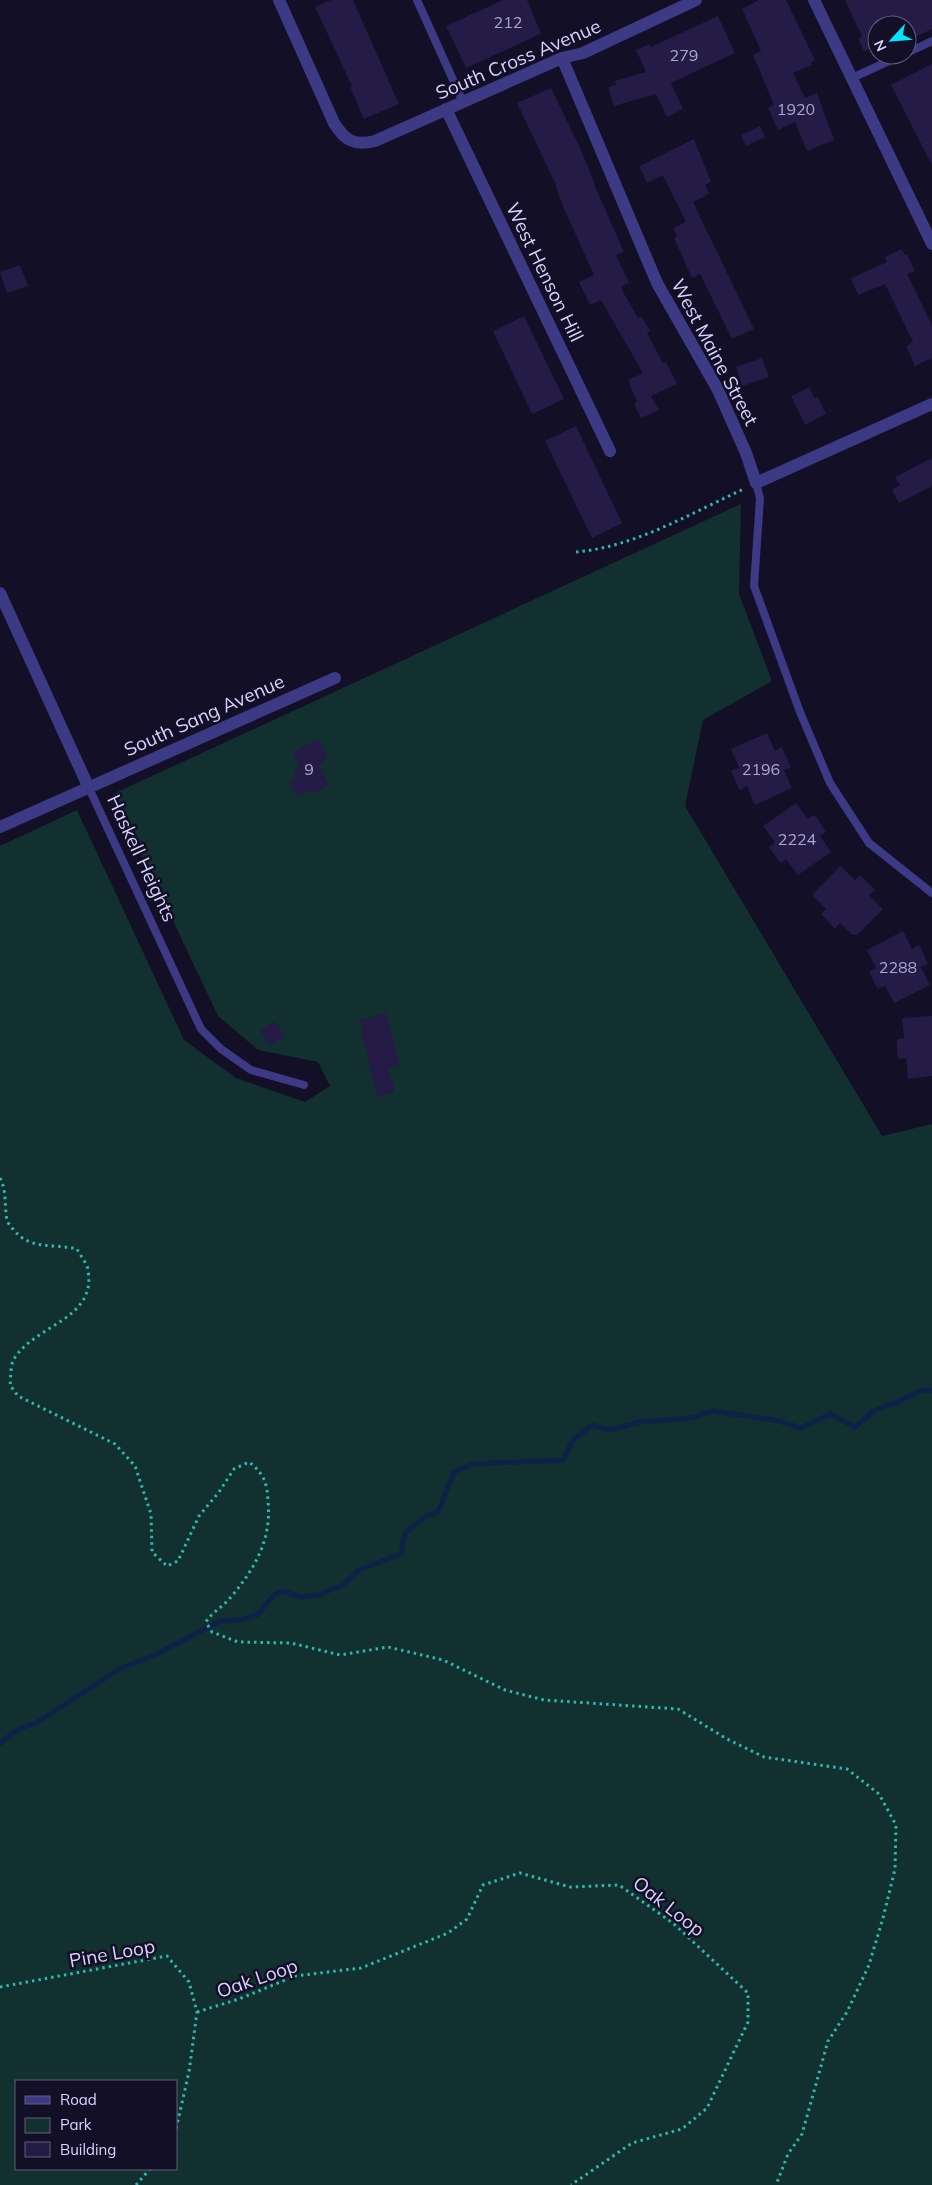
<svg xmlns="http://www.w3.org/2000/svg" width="932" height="2185" font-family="Mulish,sans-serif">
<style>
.green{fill:#12302f;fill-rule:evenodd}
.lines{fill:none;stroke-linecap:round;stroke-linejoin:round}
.stream{stroke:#0c2248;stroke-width:5}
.building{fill:#241b47}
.path{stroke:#2fb8b0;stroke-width:3;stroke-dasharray:2.5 4;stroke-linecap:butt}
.service{stroke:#3d3a85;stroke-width:8}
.minor{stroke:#3d3a85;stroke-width:12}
.labels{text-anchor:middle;stroke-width:5;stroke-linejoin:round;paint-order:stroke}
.number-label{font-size:16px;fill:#aca6d1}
.street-label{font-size:19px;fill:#d9d4ff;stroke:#130f26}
</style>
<rect width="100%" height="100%" fill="#130f26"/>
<path class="green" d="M 741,504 L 739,594 L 772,681 L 703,720 L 685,806 L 882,1136 L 932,1124 L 932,2185 L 0,2185 L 0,846 L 77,810 L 184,1040 L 236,1078 L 305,1102 L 330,1086 L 318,1062 L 258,1050 L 218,1016 L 113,794 ZM 16,2081 L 176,2081 L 176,2169 L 16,2169 Z"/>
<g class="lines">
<polyline class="stream" points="0,1744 16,1730 36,1723 121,1668 157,1654 220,1621 240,1620 257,1615 274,1595 282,1591 301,1597 318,1595 343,1585 359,1570 401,1554 405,1533 426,1516 438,1512 454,1472 473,1464 563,1460 573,1440 592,1425 610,1430 640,1422 692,1418 712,1411 775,1420 801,1428 830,1414 855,1427 875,1410 898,1402 919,1391 932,1390"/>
</g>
<g class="building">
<polygon points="331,0 353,0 399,104 364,119 350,87 352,86 315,7"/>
<polygon points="503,0 527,0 541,34 466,68 446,26"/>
<polygon points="759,0 786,0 815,60 811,62 812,65 793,73 805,98 817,93 834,140 807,151 795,122 778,130 768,108 774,105 753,55 761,51 742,9"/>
<polygon points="845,0 932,0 932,29 907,41 907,25 877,25 877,46 864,51 858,39 862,37"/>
<polygon points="718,16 735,53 671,83 683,109 667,117 656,94 614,106 608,87 616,85 615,81 646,72 636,50 649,44 651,47"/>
<polygon points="932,64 932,165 891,85"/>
<polygon points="551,88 581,150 595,184 594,184 624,252 616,255 629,283 622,286 622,290 638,318 641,316 650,331 647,333 663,363 666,362 677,384 651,396 659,410 641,418 634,404 637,402 628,380 643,373 601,300 590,305 579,282 594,275 562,204 555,183 517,103"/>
<polygon points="760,126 765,137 746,146 741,135"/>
<polygon points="694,139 711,182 705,185 709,194 693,202 754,329 732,339 700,274 692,278 674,238 677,236 673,228 686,222 663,175 647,183 639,166"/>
<polygon points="902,249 905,255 907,254 915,271 907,274 932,325 932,358 915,366 906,346 913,342 885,284 858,295 851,278 887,262 885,257"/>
<polygon points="20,265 28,286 7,293 0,272"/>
<polygon points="524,316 564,399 532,414 493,331"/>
<polygon points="762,358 769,377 742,386 736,367"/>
<polygon points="810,387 814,398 818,397 826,414 805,425 791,396"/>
<polygon points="576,426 622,523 592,538 545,441"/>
<polygon points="932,458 932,486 899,503 892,490 900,485 895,477"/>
<polygon points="767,733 775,751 782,747 784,752 791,767 784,770 792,788 755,805 747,786 740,790 738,787 731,771 739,768 731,749"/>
<polygon points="318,739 328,758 319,765 329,785 312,794 310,790 296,796 289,782 296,778 293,771 300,767 293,752"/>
<polygon points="796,803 808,819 814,815 817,818 826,832 820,836 831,852 798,875 786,859 781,863 778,860 769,847 775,842 763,826"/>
<polygon points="840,866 855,880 860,875 875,890 869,895 883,909 857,935 852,935 840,923 835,929 821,914 826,909 812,895"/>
<polygon points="903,931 912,949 918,945 921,948 928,964 921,967 930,985 894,1003 885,986 878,989 876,986 869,971 876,968 867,950"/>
<polygon points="386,1013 400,1066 388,1069 395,1092 377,1097 361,1031 363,1030 360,1020"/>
<polygon points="932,1016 932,1076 908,1079 906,1058 899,1059 897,1055 897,1039 904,1038 902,1018"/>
<polygon points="275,1021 285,1036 270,1046 260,1031"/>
</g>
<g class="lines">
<g class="path">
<path d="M 576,552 C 635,547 691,513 744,489"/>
<path d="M 0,1178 C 7,1191 4,1205 7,1220 C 8,1223 10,1226 13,1229 C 30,1251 53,1243 77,1249 C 80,1255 87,1263 88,1270 C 97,1320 34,1325 14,1359 C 10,1365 11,1378 10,1385 L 18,1396 L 115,1444 L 135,1466 L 151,1514 L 152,1552 L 167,1566 L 178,1561 L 199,1516 L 219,1492 L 234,1469 L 249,1462 C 264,1474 267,1482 268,1501 C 272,1540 254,1570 230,1598 C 222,1608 212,1612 206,1622 L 212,1632 L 238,1642 L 291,1643 L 340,1655 L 388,1647 L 443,1660 L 505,1690 L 544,1700 L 678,1709 L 727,1739 L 764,1757 L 847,1769 L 879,1794 L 896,1825 L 895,1869 L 883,1918 L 869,1965 L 847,2012 L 828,2041 L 802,2134 L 788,2154 L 776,2185"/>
<polyline points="0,1987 167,1956 189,1982 197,2012 189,2072 176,2129"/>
<polyline points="197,2012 239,1999 295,1976 361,1968 448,1933 467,1919 483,1885 520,1873 570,1887 619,1885 674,1924 748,1993 748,2022 707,2108 682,2129 632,2143 571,2185"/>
<polyline points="136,2185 150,2169"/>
</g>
<g class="service">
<polyline points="417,0 463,102"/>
<polyline points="907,53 932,41"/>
<polyline points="852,78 902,55"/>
<polyline points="756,483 760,498 754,586 800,712 830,783 869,843 932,893"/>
<polyline points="88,786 201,1029 221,1049 251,1070 304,1085"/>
</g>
<g class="minor">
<path d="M 279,0 L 334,123 C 345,141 355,146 375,141 L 562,58 L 583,53 L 696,0"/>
<polyline points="814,0 932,244"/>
<polyline points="562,58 657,283 718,390 746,453 756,483 932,404"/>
<polyline points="446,109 610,451"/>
<polyline points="0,593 88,786"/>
<polyline points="0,827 335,678"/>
</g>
</g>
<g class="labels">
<g class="number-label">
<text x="508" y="28">212</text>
<text x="684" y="61">279</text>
<text x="796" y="115">1920</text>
<text x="309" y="775">9</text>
<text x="761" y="775">2196</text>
<text x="797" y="845">2224</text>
<text x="898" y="973">2288</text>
</g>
<g class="street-label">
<text transform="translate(518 59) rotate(-23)" y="7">South Cross Avenue</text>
<text transform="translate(545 272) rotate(64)" y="7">West Henson Hill</text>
<text transform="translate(715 352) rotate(62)" y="7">West Maine Street</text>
<text transform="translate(204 715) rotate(-24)" y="7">South Sang Avenue</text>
<text transform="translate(142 858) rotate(65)" y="7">Haskell Heights</text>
<text transform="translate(669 1906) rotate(38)" y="7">Oak Loop</text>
<text transform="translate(112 1953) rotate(-10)" y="7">Pine Loop</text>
<text transform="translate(257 1978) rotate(-19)" y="7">Oak Loop</text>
</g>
</g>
<rect x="15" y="2080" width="162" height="90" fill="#130f26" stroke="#625e7d"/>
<rect x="25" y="2096" width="25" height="8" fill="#3d3a85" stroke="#625e7d"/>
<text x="60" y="2105" font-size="15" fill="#d9d4ff">Road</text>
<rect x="25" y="2118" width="25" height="15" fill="#12302f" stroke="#625e7d"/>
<text x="60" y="2130" font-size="15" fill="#d9d4ff">Park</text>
<rect x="25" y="2142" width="25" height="15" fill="#241b47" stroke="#625e7d"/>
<text x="60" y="2155" font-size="15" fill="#d9d4ff">Building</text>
<g transform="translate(892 40) rotate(244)"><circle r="24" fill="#130f26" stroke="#625e7d"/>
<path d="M0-4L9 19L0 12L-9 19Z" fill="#00e5ff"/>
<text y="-8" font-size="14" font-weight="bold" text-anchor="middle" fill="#d9d4ff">N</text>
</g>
</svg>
